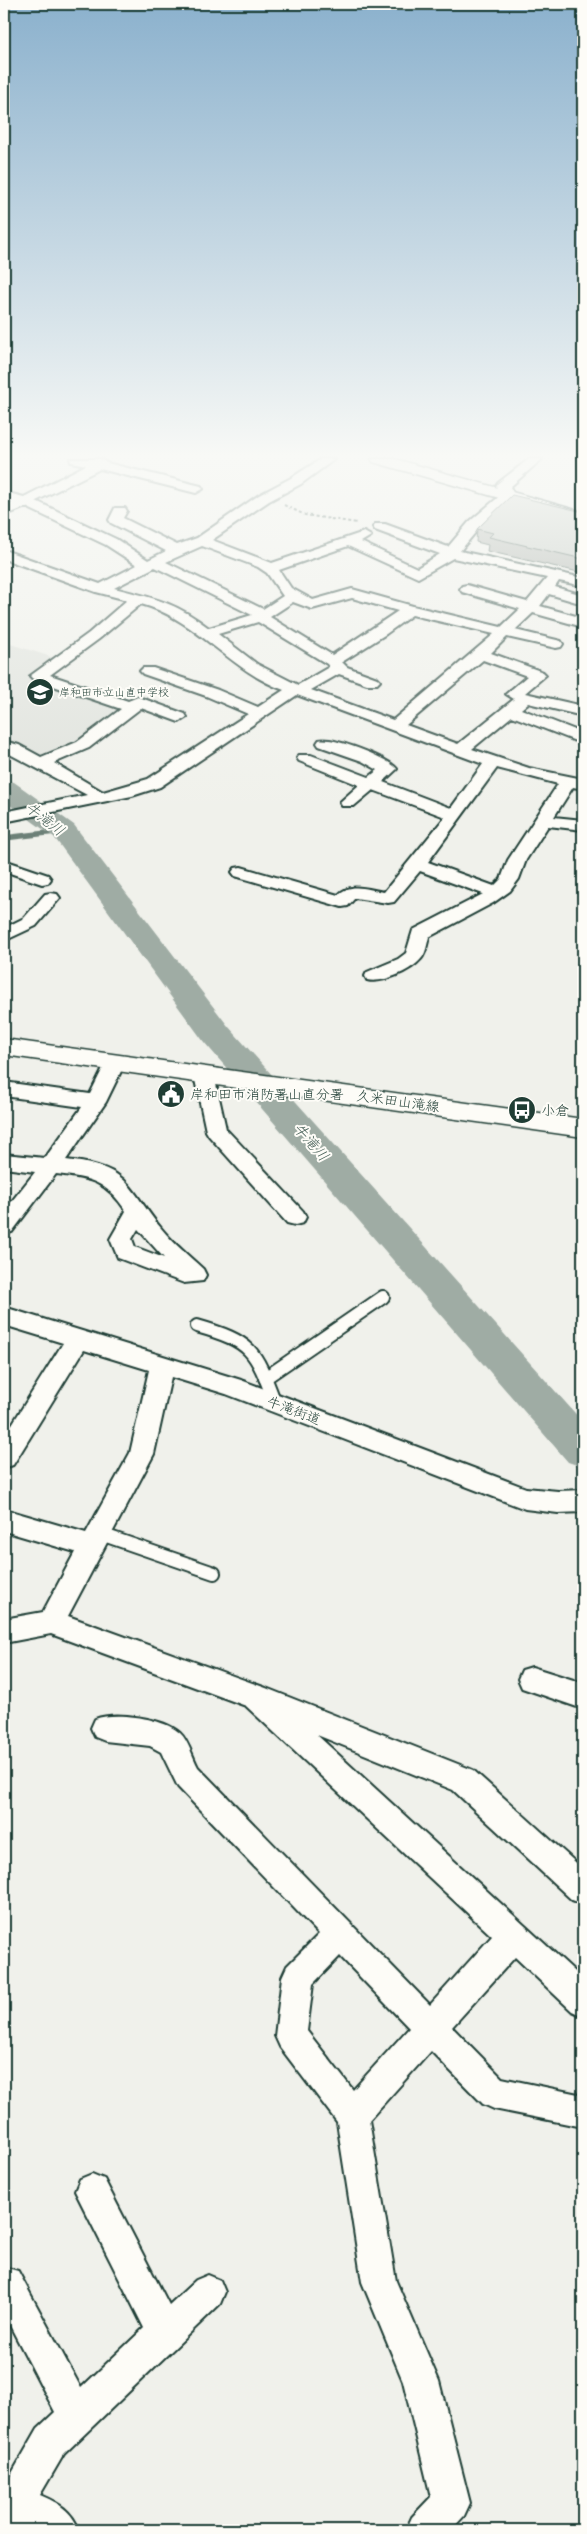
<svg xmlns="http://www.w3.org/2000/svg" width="587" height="2534" font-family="Pangolin,'Klee One',sans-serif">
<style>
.built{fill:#dfe2dc}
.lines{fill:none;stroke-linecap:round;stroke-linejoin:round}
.stream{stroke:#6c8077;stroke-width:5.5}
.river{fill:#9faca4;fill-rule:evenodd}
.service-casing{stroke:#1f3d34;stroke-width:16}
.minor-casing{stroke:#1f3d34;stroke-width:4}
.tertiary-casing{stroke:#1f3d34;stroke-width:3}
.primary-casing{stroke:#1f3d34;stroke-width:3}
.path{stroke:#1f3d34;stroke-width:2;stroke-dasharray:3 2.5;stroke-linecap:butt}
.service{stroke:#fdfcf7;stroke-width:12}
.minor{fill:#fdfcf7;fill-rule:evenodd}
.tertiary{fill:#fdfcf7;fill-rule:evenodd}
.primary{fill:#fdfcf7;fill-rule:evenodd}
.wall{fill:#9da49e;stroke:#1f3d34}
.building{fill:#b6bfb8;stroke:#1f3d34}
.labels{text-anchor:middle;stroke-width:4;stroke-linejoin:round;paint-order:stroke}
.far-poi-label{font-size:11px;fill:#1f3d34;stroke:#fdfcf7;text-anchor:start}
.poi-label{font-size:14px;fill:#1f3d34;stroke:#fdfcf7;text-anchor:start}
.street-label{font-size:14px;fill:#1f3d34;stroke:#fdfcf7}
.water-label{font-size:15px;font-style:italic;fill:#455e56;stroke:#fdfcf7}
</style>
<rect width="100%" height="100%" fill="#f0f1eb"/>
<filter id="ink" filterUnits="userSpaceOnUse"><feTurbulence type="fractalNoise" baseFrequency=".02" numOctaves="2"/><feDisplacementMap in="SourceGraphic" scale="10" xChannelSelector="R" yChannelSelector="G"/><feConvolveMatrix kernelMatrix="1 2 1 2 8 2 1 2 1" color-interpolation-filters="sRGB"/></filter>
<g filter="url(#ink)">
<polygon class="built" points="4,642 58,659 32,677 120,707 122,711 84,741 45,756 4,743"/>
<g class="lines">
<polyline class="stream" points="4,838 64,831"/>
<polygon class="river" points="4,780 14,782 74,825 228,1026 583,1422 583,1467 568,1462 204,1042 54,837 4,801"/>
<g class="service-casing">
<g id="service">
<path d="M 197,1326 C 253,1342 255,1350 275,1403"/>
<polyline points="265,1378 383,1297"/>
<polyline points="98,1533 214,1573"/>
</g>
</g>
<g class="minor-casing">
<g id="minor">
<path d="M 70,459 L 101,459 L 107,463 L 201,486 L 203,489 L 196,493 L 100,469 L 36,501 L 116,539 L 148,560 L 166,551 L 111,523 L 109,520 L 115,508 L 125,508 L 127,511 L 123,518 L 177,545 L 197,538 L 259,495 L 291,478 L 321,459 L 335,459 L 301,484 L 269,501 L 212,540 L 272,563 L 364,532 L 371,536 L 361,542 L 417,568 L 440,554 L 375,530 L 373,527 L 375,524 L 385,524 L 448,547 L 469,522 L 501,495 L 496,486 L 498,483 L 529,459 L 542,459 L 510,487 L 515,496 L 513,499 L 479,528 L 460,551 L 583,578 L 583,586 L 559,581 L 555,587 L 583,595 L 583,604 L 549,594 L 540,606 L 583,618 L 583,627 L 533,613 L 515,630 L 561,641 L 563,644 L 561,647 L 556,648 L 507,637 L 491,653 L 543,672 L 546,675 L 525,693 L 583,706 L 583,716 L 528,703 L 521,709 L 583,733 L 583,744 L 512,716 L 472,749 L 529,768 L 583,779 L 583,789 L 573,787 L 554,817 L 583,820 L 583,830 L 548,826 L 526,860 L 519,879 L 510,891 L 493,903 L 429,937 C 427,944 426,954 421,959 C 411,971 382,984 367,980 L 365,976 L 367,972 L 398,959 L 406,953 L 413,930 L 483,894 L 420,871 L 394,902 L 388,903 L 355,898 L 348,906 L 342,907 L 235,876 L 232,872 L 235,868 L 241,867 L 338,895 C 350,882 367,889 384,892 L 445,817 L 373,790 L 354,806 L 342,806 L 340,802 L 359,785 L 299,761 L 297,758 L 299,755 L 311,755 L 369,777 L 378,770 L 362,761 L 319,746 L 317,743 L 319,740 C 332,736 389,758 397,769 L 383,782 L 451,808 L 483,764 L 297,695 L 160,787 L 132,796 L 4,822 L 4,812 L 87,795 L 4,751 L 4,741 L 19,745 L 41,757 L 77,742 L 121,709 L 33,679 L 30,676 L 89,633 L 127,600 L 96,592 L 4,559 L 4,550 L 100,584 L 137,565 L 106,545 L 26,507 L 4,516 L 4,507 L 12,503 L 4,500 L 4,492 L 24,497 L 86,465 L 71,462 ZM 202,546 L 258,567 L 267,573 L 283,596 L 263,609 L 166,562 ZM 348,546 L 418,578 L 453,558 L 547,578 L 527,602 L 467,585 L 462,586 L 460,589 L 462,592 L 520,609 L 501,627 L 413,606 L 352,589 L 313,600 L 291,588 L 279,570 ZM 155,567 L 252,615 L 209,628 C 175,602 154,598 114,588 ZM 352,598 L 398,611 L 332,655 L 270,617 L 293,602 L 312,609 ZM 141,604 C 197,619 230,671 284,690 L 258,707 L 218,690 L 153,668 L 143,668 L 140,671 L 143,674 L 206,696 L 248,714 L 148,779 L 103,792 L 54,763 L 89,748 L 141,708 L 179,722 L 187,717 L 185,714 L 144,699 L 138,697 L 128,701 L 50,675 L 99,639 ZM 412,615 L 494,634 L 393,720 L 311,690 L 339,674 L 367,684 L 377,684 L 380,681 L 377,678 L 347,667 L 342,662 L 386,634 ZM 258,622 L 327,664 L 329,667 L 298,685 L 257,664 L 218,634 ZM 483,660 L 527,676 L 506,694 L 514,699 L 458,744 L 406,725 ZM 497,768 L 558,784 L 508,860 L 501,879 L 494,886 L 428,862 Z"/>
<polygon points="4,860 48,875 51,879 48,883 42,884 4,871"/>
<polygon points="51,893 57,894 60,898 36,926 4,941 4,928 24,918 45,894"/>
<path d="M 115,1056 L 122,1058 L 125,1063 L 106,1102 L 66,1160 C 130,1167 126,1185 161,1228 C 173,1243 189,1256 203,1269 L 206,1275 L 203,1281 L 184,1283 L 118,1258 L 110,1239 L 126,1211 C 106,1181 91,1178 56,1174 L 12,1232 L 4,1234 L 4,1211 L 35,1172 L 4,1168 L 4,1154 L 45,1158 L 82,1107 L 4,1096 L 4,1082 L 90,1094 L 108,1058 ZM 138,1229 L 164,1258 L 135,1247 L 132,1239 Z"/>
<polygon points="204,1068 211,1070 214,1075 226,1129 303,1211 306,1217 303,1223 295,1225 287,1223 209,1136 206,1131 194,1075 197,1070"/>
<path d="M 4,1307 L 241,1380 L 526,1488 L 558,1491 L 583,1490 L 583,1512 L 558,1513 L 525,1509 L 226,1394 L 171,1377 L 154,1454 L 68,1616 L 266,1688 L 473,1770 L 583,1869 L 583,1904 L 572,1900 L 453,1790 L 317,1735 L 583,1979 L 583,2016 L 572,2011 L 515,1957 L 452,2027 L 502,2078 L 583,2095 L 583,2127 L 494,2109 L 483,2104 L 431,2051 L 369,2120 L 396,2281 L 439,2381 L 470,2503 L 464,2516 L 451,2530 L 406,2530 L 412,2517 L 431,2497 L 403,2381 L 362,2282 L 337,2122 L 280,2047 L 275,2036 L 282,1977 L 287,1966 L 319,1934 L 178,1787 L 161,1752 L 150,1746 L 105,1741 L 95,1737 L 91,1728 L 95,1719 C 115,1711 164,1718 180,1733 C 188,1740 193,1758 198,1767 L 430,2005 L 492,1936 L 246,1706 L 51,1634 L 4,1643 L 4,1619 L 43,1612 L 75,1552 L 4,1531 L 4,1509 L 86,1533 L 130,1453 L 149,1370 L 84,1350 L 13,1465 L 4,1468 L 4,1437 L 63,1343 L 4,1325 ZM 340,1956 L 409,2028 L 353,2090 L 307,2031 L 313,1984 Z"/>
<polygon points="532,1667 583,1683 583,1709 522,1688 518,1679 522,1670"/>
<path d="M 92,2174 L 104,2179 L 169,2305 L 196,2280 L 208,2275 L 220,2280 L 225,2292 L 220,2304 L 64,2454 L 40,2495 C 59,2503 72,2511 79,2530 L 32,2530 L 19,2526 L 4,2527 L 4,2487 L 38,2428 L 55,2412 L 4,2314 L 4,2267 L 18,2271 L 81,2388 L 144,2328 L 75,2191 L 80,2179 Z"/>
</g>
</g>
<g class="tertiary-casing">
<polygon id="tertiary" points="4,1039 583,1119 583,1137 4,1055"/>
</g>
<g class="primary-casing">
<polygon id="primary" points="371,459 395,459 583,512 583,522 373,462"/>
</g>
<polyline class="path" points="284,505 305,515 357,523"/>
<use href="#service" class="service"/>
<use href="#minor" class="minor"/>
<use href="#tertiary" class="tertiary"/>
<use href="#primary" class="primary"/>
</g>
<polygon class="wall" points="583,512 583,573 487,551 488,545 476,542 477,529"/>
<polygon class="building" points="512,495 583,512 583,559 489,537 493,533 477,529"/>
</g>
<linearGradient id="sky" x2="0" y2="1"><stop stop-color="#8bb1cd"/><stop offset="0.56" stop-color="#f8f9f6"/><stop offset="1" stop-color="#f8f9f6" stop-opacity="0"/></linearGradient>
<rect width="587" height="813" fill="url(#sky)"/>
<defs>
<g id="school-disc" transform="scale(1.4375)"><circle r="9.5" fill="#1f3d34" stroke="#fdfcf7"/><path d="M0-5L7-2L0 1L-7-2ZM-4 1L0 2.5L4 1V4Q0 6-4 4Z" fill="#fff"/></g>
<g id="civic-disc" transform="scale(1.4375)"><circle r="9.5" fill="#1f3d34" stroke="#fdfcf7"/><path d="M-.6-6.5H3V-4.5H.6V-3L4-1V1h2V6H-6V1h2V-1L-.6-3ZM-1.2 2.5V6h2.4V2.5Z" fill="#fff"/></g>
<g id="bus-disc" transform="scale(1.4375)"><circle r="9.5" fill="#1f3d34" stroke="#fdfcf7"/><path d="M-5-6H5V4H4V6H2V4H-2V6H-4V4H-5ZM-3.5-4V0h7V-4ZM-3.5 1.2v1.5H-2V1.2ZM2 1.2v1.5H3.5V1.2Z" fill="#fff"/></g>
</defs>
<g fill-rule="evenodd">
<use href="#school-disc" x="40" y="692"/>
<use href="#civic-disc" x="171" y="1094"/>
<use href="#bus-disc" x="522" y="1110"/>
</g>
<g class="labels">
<g class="far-poi-label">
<text x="59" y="696">岸和田市立山直中学校</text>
</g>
<g class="poi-label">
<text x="190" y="1099">岸和田市消防署山直分署</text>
<text x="541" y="1115">小倉</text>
</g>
<g class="street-label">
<text transform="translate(398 1101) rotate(8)" y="5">久米田山滝線</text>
<text transform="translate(294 1410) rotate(21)" y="5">牛滝街道</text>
</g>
<g class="water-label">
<text transform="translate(45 819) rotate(38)" y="5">牛滝川</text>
<text transform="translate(311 1142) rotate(49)" y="5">牛滝川</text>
</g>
</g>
<rect width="587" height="2534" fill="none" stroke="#fdfcf7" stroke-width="20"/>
<rect x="10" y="10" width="567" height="2514" fill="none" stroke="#1f3d34" stroke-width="2" filter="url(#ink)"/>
</svg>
